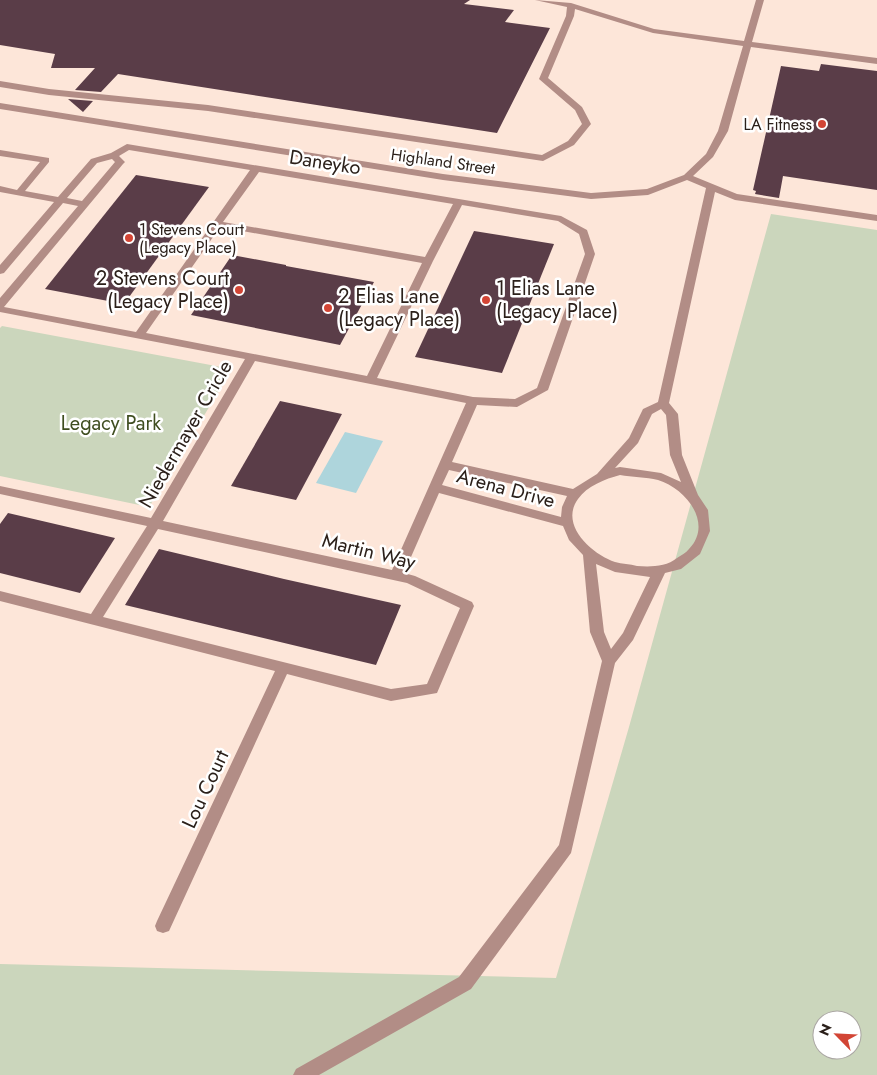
<svg xmlns="http://www.w3.org/2000/svg" width="877" height="1075" font-family="Jost,sans-serif">
<style>
.green{fill:#cbd6bc;fill-rule:evenodd}
.water{fill:#aed5dc}
.building{fill:#5a3d48}
.lines{fill:none;stroke-linecap:round;stroke-linejoin:round}
.lane{fill:#b28d86;fill-rule:evenodd}
.poi-dot{fill:#d24535;stroke:#fff;stroke-width:2}
.labels{text-anchor:middle;stroke-width:5;stroke-linejoin:round;paint-order:stroke}
.far-poi-label{font-size:16px;fill:#2b201a;stroke:#fff;text-anchor:end}
.far-street-label{font-size:16px;fill:#2b201a;stroke:#fff}
.street-label{font-size:20px;fill:#2b201a;stroke:#fff}
.poi-label{font-size:20px;fill:#2b201a;stroke:#fff;text-anchor:start}
.park-label{font-size:20px;fill:#3f4e20;stroke:#fff}
</style>
<rect width="100%" height="100%" fill="#fde6d9"/>
<g class="green">
<path d="M 771,214 L 877,230 L 877,1075 L 0,1075 L 0,964 L 556,978 L 629,727 ZM 822,1020 L 852,1020 L 852,1050 L 822,1050 Z"/>
<polygon points="2,326 232,369 149,507 0,476 0,328"/>
</g>
<polygon class="water" points="345,432 383,441 356,493 316,483"/>
<g class="building">
<polygon points="0,0 470,0 464,4 514,10 505,22 550,28 497,133 118,74 101,92 75,90 95,68 51,68 55,54 0,45"/>
<polygon points="821,64 877,71 877,190 783,176 779,198 755,194 756,191 753,190 781,66 819,71"/>
<polygon points="68,99 93,101 83,112"/>
<polygon points="136,175 209,187 124,304 45,289"/>
<polygon points="474,231 554,244 502,373 415,357"/>
<polygon points="232,255 286,265 286,266 374,282 340,345 191,315"/>
<polygon points="280,401 342,414 296,500 231,486"/>
<polygon points="8,513 115,538 80,593 0,573 0,524"/>
<polygon points="159,549 284,579 401,605 376,665 125,605"/>
</g>
<g class="lines">
<path class="lane" d="M 535,0 L 571,3 L 654,29 L 744,41 L 756,0 L 764,0 L 752,42 L 877,58 L 877,64 L 751,47 L 728,131 L 713,157 L 693,176 L 737,194 L 877,215 L 877,221 L 735,200 L 715,192 L 669,403 L 678,414 L 682,455 L 698,495 L 708,510 L 710,531 L 700,554 L 681,569 L 665,573 L 633,640 L 615,663 L 571,853 L 471,989 L 319,1075 L 293,1075 L 296,1069 L 459,977 L 559,845 L 602,661 L 590,632 L 583,555 L 569,540 L 563,526 L 439,493 L 404,573 L 415,576 L 472,602 L 474,606 L 437,693 L 391,701 L 287,674 L 169,931 L 163,933 L 157,931 L 155,926 L 157,921 L 275,671 L 0,601 L 0,591 L 91,614 L 147,526 L 0,494 L 0,486 L 151,518 L 245,359 L 0,312 L 0,298 L 78,206 L 63,203 L 4,273 L 0,274 L 0,265 L 54,202 L 0,192 L 0,186 L 17,190 L 40,162 L 0,156 L 0,150 L 49,158 L 49,162 L 25,191 L 58,197 L 91,159 L 111,153 L 127,144 L 561,216 L 587,230 L 595,254 L 548,390 L 517,407 L 477,405 L 452,462 L 573,489 L 597,474 L 629,438 L 643,409 L 658,402 L 706,188 L 687,180 L 648,195 L 591,199 L 443,180 L 0,109 L 0,103 L 443,174 L 591,193 L 647,189 L 684,175 L 706,154 L 718,131 L 743,46 L 653,33 L 575,9 L 574,16 L 548,78 L 582,107 L 591,124 L 574,145 L 543,161 L 208,111 L 49,95 L 0,87 L 0,81 L 49,89 L 208,105 L 542,155 L 568,141 L 582,124 L 575,110 L 539,79 L 566,16 L 567,7 ZM 129,150 L 250,170 L 136,332 L 4,307 L 123,164 L 125,162 L 119,156 ZM 112,159 L 115,162 L 82,201 L 67,198 L 97,163 ZM 259,172 L 453,204 L 425,257 L 223,222 ZM 462,205 L 558,221 L 579,234 L 585,254 L 537,388 L 515,399 L 473,397 L 377,378 L 433,261 ZM 220,227 L 422,263 L 367,376 L 146,333 ZM 255,361 L 466,403 L 392,570 L 163,521 ZM 661,409 L 666,415 L 670,455 L 681,482 L 661,473 L 620,467 L 615,468 L 638,443 L 652,414 ZM 449,470 L 567,496 L 562,507 L 561,517 L 442,485 ZM 620,475 C 632,477 646,477 658,480 C 685,488 714,523 689,549 C 686,553 681,555 677,558 C 666,567 650,567 637,566 C 630,564 622,564 615,562 C 592,554 559,525 578,499 C 587,486 605,479 620,475 ZM 158,529 L 407,583 L 460,608 L 427,684 L 391,689 L 103,617 ZM 596,564 L 615,572 L 650,577 L 623,633 L 611,649 L 604,632 Z"/>
</g>
<g class="poi-dot">
<circle cx="822" cy="124" r="5"/>
<circle cx="129" cy="238" r="5"/>
<circle cx="239" cy="290" r="5"/>
<circle cx="486" cy="300" r="5"/>
<circle cx="328" cy="308" r="5"/>
</g>
<g class="labels">
<g class="far-poi-label">
<text x="812" y="130">LA Fitness</text>
<text x="139" y="235" text-anchor="start">1 Stevens Court<tspan x="139" dy="18">(Legacy Place)</tspan></text>
</g>
<g class="far-street-label">
<text transform="translate(443 161) rotate(8)" y="6">Highland Street</text>
</g>
<g class="street-label">
<text transform="translate(325 162) rotate(9)" y="7">Daneyko</text>
<text transform="translate(185 434) rotate(-60)" y="7">Niedermayer Cricle</text>
<text transform="translate(506 488) rotate(15)" y="7">Arena Drive</text>
<text transform="translate(369 551) rotate(14)" y="7">Martin Way</text>
<text transform="translate(205 789) rotate(-65)" y="7">Lou Court</text>
</g>
<g class="poi-label">
<text x="229" y="285" text-anchor="end">2 Stevens Court<tspan x="229" dy="23">(Legacy Place)</tspan></text>
<text x="496" y="295">1 Elias Lane<tspan x="496" dy="23">(Legacy Place)</tspan></text>
<text x="338" y="303">2 Elias Lane<tspan x="338" dy="23">(Legacy Place)</tspan></text>
</g>
<g class="park-label">
<text x="111" y="430">Legacy Park</text>
</g>
</g>
<g transform="translate(837 1035) rotate(294)"><circle r="24" fill="#ffffff" stroke="#aaa6a3"/>
<path d="M0-4L9 19L0 12L-9 19Z" fill="#d24535"/>
<text y="-8" font-size="14" font-weight="bold" text-anchor="middle" fill="#2b201a">N</text>
</g>
</svg>
